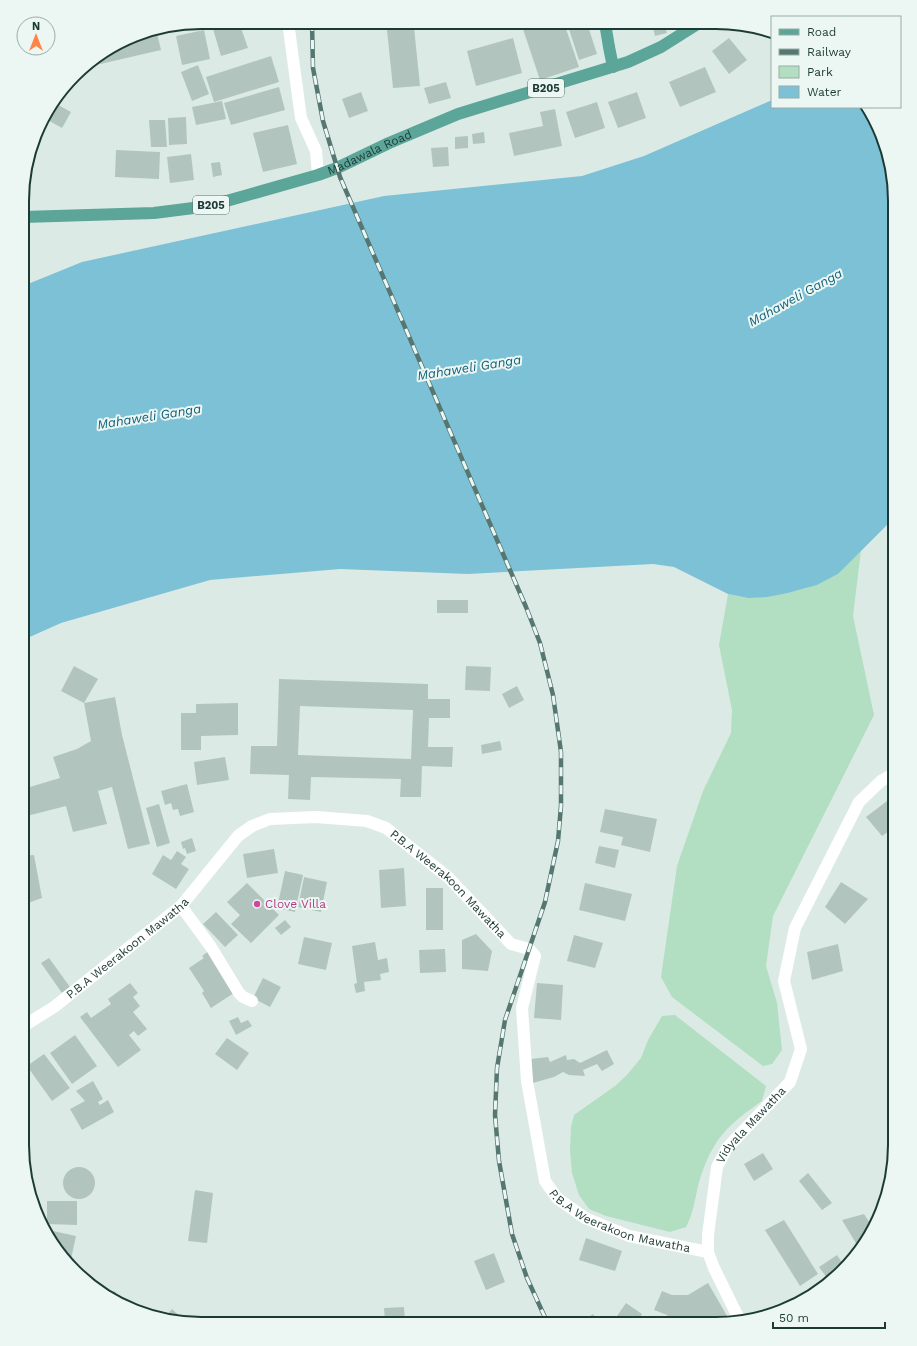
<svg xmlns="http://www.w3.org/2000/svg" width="917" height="1346" font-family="'Work Sans',sans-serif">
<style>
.green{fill:#b2dec2}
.water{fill:#7dc1d6}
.building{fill:#b1c5be;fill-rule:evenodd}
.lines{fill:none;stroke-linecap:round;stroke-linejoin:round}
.street{stroke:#fff;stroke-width:12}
.secondary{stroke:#fff;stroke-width:12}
.primary{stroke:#5ca599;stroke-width:12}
.rail-casing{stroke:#567771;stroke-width:4.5}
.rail{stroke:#ecf7f3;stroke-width:3;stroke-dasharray:9;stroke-linecap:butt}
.hotel-dot{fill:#d1479c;stroke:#ecf7f3;stroke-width:1.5}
.labels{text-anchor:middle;stroke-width:4;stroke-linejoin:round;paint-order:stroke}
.shield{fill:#ecf7f3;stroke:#5b736e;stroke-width:1}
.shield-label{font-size:11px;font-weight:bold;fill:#1d3b35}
.street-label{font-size:12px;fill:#1d3b35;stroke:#ecf7f3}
.hotel-label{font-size:12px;fill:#b23c85;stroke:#ecf7f3;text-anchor:start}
.water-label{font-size:13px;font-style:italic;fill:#12607c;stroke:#ecf7f3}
.rim{fill:none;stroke:#1d3b35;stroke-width:2}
</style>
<rect width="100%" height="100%" fill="#dceae5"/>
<g class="green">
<polygon points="861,550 853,616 874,715 773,916 766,966 777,1003 782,1050 772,1064 763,1066 672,997 661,977 677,866 703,791 731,733 732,710 719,645 728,594 748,598 788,593 817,585 838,574"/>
<path d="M 675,1015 L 766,1086 L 762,1101 C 727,1125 712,1140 699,1182 C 695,1197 694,1212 686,1227 L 670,1232 L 606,1216 L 589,1209 L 579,1195 L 572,1173 L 570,1150 L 571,1127 L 574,1115 L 615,1086 L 626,1076 L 641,1058 L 648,1040 L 662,1016 Z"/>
</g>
<polygon class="water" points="772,100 772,107 864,107 877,122 895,201 895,517 838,574 817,585 788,593 767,597 748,598 728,594 674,567 653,564 468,574 340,569 210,580 61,623 23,640 23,286 82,262 384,196 582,176 644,156"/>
<g class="building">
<polygon points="211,22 239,22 248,48 221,56"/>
<polygon points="521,23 564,23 579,67 540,80"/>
<polygon points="567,23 587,23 597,54 579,60"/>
<polygon points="652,23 664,23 667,33 655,36"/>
<polygon points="414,27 420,86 393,88 387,30"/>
<polygon points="156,29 161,50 96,65 95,60 143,32"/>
<polygon points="204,30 210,59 182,65 176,36"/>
<polygon points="513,38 522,73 476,86 467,51"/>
<polygon points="729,38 747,60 729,74 712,51"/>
<polygon points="271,56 279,82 214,102 206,77"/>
<polygon points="198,65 209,94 192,101 181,72"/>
<polygon points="705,67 716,92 680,107 669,82"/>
<polygon points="446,82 451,98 429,104 424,88"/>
<polygon points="279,87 285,110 231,125 224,103"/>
<polygon points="361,92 368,111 349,118 342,99"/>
<polygon points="637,92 646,118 618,128 608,102"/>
<polygon points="222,101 226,119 196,125 192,107"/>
<polygon points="53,102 71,112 62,128 44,118 46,112"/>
<polygon points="597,102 605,128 575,138 566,112"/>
<polygon points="555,109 562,146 514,156 509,133 543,126 540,112"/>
<polygon points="186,117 187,144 169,145 168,118"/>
<polygon points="149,120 165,120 167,147 151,147"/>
<polygon points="288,125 297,164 263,172 253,133"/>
<polygon points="484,132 485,143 473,144 472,134"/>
<polygon points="468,136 468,148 455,149 455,137"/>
<polygon points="448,147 449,166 433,167 431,148"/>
<polygon points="116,150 160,152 159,179 115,177"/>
<polygon points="191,154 194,180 170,183 167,157"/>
<polygon points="220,162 222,175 213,177 211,163"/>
<rect x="437" y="600" width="31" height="13"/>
<polygon points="74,666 98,679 84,703 61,691"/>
<polygon points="466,666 491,667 490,691 465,690"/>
<path d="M 279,679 L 428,684 L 428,699 L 450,699 L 450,718 L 429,718 L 428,747 L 453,747 L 452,767 L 422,766 L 421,797 L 400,797 L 401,779 L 311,777 L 310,800 L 288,799 L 289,775 L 250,774 L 251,746 L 277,746 ZM 300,706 L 413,710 L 411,759 L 298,755 Z"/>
<polygon points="517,686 524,700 509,708 502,694"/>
<polygon points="115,697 122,735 150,844 128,849 112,787 98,791 107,824 73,832 66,806 23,817 23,789 60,778 53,757 77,749 91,741 84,703"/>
<polygon points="238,703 238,735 201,736 201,750 181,750 181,713 196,713 196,704"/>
<polygon points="500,741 502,750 482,754 481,745"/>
<polygon points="225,757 229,780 197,785 194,762"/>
<polygon points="187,784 194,812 180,816 178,809 173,810 171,803 165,805 161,791"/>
<polygon points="895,795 895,827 882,836 866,817"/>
<polygon points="159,804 170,843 157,847 146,808"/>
<polygon points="605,809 657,819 650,852 621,845 623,837 600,832"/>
<polygon points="192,838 196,851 187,854 185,848 183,849 181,842"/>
<polygon points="599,846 619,850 615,868 595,863"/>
<polygon points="274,849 278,873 247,878 243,854"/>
<polygon points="177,851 186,857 181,864 189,869 176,889 152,874 163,855 171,860"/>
<polygon points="34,855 42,898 28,903 27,921 22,923 22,856"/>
<polygon points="404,868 406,906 381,908 379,870"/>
<polygon points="285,871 303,875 295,912 277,908"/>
<polygon points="304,877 327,882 321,912 298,907"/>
<polygon points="841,882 868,899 845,924 825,907"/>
<polygon points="247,883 279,915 251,943 231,924 240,915 227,902"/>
<polygon points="585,883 632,894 625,921 579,910"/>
<rect x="426" y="888" width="17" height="42"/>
<polygon points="216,912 238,935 225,947 203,924"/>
<polygon points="285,920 291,927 281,935 275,928"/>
<polygon points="476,934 492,951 488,971 462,969 462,940"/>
<polygon points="574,935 603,943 595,968 567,961"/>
<polygon points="304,937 332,943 326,970 298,964"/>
<polygon points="375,942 378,960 387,958 389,972 380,974 381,980 364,982 365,991 356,993 354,984 357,983 352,946"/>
<polygon points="838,944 843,971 812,980 807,952"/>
<polygon points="445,949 446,972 420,973 419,950"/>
<polygon points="210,950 237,991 211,1008 202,993 204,991 189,968 204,958 202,956"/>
<polygon points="49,958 70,987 62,993 41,963"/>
<polygon points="263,978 281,987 270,1007 253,998"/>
<polygon points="130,983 138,993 133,997 140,1006 133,1012 147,1029 138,1036 134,1031 129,1035 141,1050 118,1067 80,1017 87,1012 91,1018 111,1004 108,999"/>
<polygon points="537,983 563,985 561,1020 534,1018"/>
<polygon points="238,1017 241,1023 248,1020 252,1026 236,1035 229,1021"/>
<polygon points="75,1035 97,1066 72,1084 50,1053"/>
<polygon points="227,1038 249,1053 237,1070 215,1054"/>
<polygon points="607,1050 614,1064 602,1071 597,1064 583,1070 585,1076 569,1075 563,1072 554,1077 533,1083 531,1059 548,1057 550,1062 566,1055 567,1060 574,1059 580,1063"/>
<polygon points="44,1054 70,1088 52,1101 27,1066"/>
<polygon points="93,1081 103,1099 98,1102 100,1105 108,1100 114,1112 82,1130 70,1109 85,1101 76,1091"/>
<polygon points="763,1153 773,1169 754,1181 744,1164"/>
<circle cx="79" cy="1183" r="16"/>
<polygon points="808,1173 832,1203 822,1210 799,1181"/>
<polygon points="195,1190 213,1193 207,1243 188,1241"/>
<polygon points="47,1201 77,1201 77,1225 47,1224"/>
<polygon points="864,1214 873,1228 865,1245 860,1250 842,1220"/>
<polygon points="784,1220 818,1274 800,1286 765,1230"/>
<polygon points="53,1231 76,1236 71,1259 62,1257 50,1239"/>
<polygon points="586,1238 622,1251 615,1271 579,1260"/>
<polygon points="494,1253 505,1282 486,1290 474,1261"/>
<polygon points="837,1255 845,1267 830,1282 819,1267"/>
<polygon points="81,1276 94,1280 92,1286 91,1284"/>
<polygon points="708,1283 730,1321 716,1324 668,1324 667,1315 654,1310 662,1291 672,1295 688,1295"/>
<polygon points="103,1288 116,1292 114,1299 102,1294"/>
<polygon points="626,1303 642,1314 636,1324 622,1324 615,1319"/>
<polygon points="404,1307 405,1323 385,1323 384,1308"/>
<polygon points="172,1309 182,1318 178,1322 164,1318"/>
<polygon points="593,1314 599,1324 578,1324"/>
</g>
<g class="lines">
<g class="street">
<polyline points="288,22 301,118 316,151 318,175"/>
<polyline points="181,906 211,947 239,993 243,997 252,1001"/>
<path id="s1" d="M 708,1252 L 708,1235 L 717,1167 L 727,1148 L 790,1082 L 801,1049 L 784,981 L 795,928 L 859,802 L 881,781 L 895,773"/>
</g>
<path class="secondary" id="s2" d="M 22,1027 L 54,1007 L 181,906 L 238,836 L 252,826 L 270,819 L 316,817 L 367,821 L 386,828 L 449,878 L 511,944 L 529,949 L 535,956 L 522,1008 L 527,1081 L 545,1181 L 557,1198 L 585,1218 L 629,1236 L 708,1252 L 714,1268 L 739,1319"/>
<g class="primary">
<polyline points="605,23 609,47 613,67"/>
<path id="s3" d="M 23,217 L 154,213 L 209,206 L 318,175 L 337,168 L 389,143 L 458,114 L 628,62 L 661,47 L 699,23"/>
</g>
<g class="rail-casing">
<polyline id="rail" points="312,22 313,68 323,121 340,177 526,607 540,643 553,695 561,752 561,806 558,841 545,902 505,1020 497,1068 495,1115 499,1161 512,1234 527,1278 548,1324"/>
</g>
<use href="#rail" class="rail"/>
</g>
<circle class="hotel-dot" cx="257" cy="904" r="4"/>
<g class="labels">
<g class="shield">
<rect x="528" y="79" width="36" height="18" rx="3"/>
<rect x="193" y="196" width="36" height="18" rx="3"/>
</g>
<g class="shield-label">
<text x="546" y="92">B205</text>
<text x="211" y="209">B205</text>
</g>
<g class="street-label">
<text dy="4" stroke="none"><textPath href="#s3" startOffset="356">Madawala Road</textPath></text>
<text dy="4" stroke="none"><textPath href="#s2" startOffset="528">P.B.A Weerakoon Mawatha</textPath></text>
<text dy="4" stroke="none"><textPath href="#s2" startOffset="132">P.B.A Weerakoon Mawatha</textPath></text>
<text dy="4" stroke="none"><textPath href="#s1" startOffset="140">Vidyala Mawatha</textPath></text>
<text dy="4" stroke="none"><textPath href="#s2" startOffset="960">P.B.A Weerakoon Mawatha</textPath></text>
</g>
<g class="hotel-label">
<text x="265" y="908">Clove Villa</text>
</g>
<g class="water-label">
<text transform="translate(795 297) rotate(-29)" y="5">Mahaweli Ganga</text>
<text transform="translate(469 367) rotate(-9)" y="5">Mahaweli Ganga</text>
<text transform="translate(149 416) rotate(-9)" y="5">Mahaweli Ganga</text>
</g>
</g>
<path d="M0 0H917V1346H0ZM201 29H716A172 172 0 0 1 888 201V1145A172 172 0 0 1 716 1317H201A172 172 0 0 1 29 1145V201A172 172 0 0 1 201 29Z" fill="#ecf7f3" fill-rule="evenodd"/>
<path class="rim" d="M201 29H716A172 172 0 0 1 888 201V1145A172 172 0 0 1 716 1317H201A172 172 0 0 1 29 1145V201A172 172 0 0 1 201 29Z"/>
<rect x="771" y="16" width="130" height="92" fill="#ecf7f3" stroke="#99aca7"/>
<rect x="779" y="29" width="20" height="6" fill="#5ca599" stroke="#99aca7"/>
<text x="807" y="36" font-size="12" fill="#1d3b35">Road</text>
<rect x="779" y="49" width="20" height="6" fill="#567771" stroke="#99aca7"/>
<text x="807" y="56" font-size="12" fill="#1d3b35">Railway</text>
<rect x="779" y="66" width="20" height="12" fill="#b2dec2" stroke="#99aca7"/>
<text x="807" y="76" font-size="12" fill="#1d3b35">Park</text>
<rect x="779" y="86" width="20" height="12" fill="#7dc1d6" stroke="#99aca7"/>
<text x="807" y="96" font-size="12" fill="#1d3b35">Water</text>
<g transform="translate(36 36)"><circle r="19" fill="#ecf7f3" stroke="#99aca7"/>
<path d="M0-3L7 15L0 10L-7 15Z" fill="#ff8445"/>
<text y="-6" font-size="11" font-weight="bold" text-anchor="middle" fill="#1d3b35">N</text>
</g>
<path d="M773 1322v6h112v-6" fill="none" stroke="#1d3b35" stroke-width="2"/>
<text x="779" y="1322" font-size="12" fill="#1d3b35" stroke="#ecf7f3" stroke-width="3" paint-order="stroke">50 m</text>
</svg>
